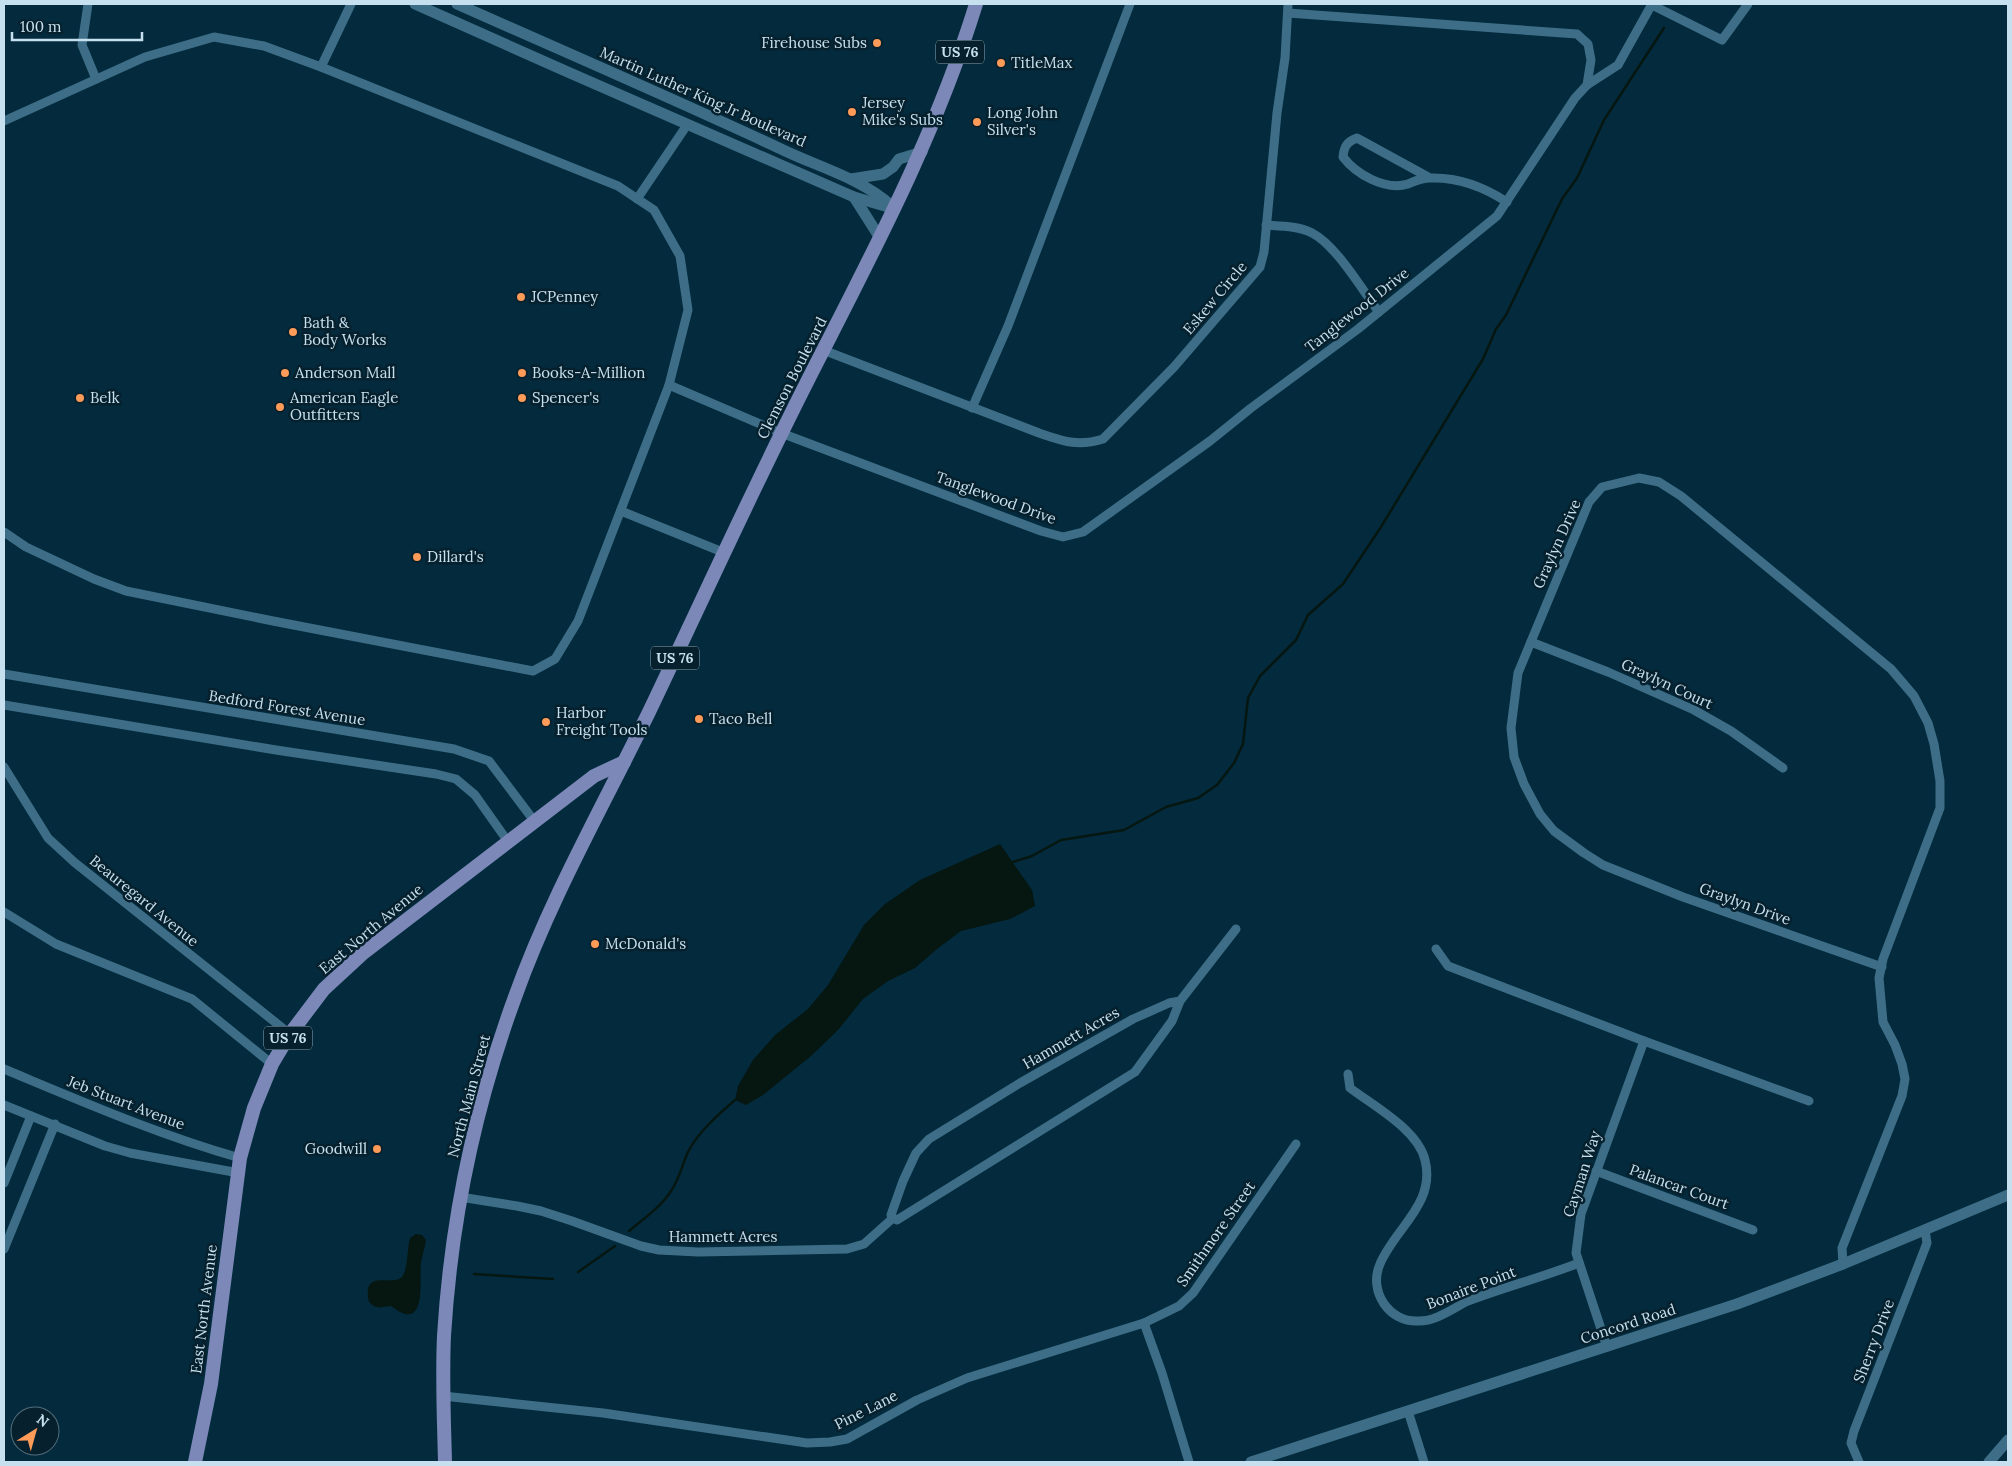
<svg xmlns="http://www.w3.org/2000/svg" width="2012" height="1466" font-family="Lora,serif">
<style>
.water{fill:#061611}
.lines{fill:none;stroke-linecap:round;stroke-linejoin:round}
.stream{stroke:#061611;stroke-width:2.5}
.minor{stroke:#3e6e87;stroke-width:9}
.tertiary{stroke:#3e6e87;stroke-width:11}
.primary{stroke:#7c88b8;stroke-width:14}
.poi-dot{fill:#fe9b59;stroke:#06202d;stroke-width:2}
.labels{text-anchor:middle;stroke-width:5;stroke-linejoin:round;paint-order:stroke}
.shield{fill:#06202d;stroke:#8da6b5;stroke-width:1}
.shield-label{font-size:14px;font-weight:bold;fill:#c7e0ef}
.poi-label{font-size:15px;fill:#c7e0ef;stroke:#06202d;text-anchor:start}
.street-label{font-size:15px;fill:#c7e0ef;stroke:#06202d}
</style>
<rect width="100%" height="100%" fill="#032b3d"/>
<g class="water">
<polygon points="1000,844 1032,890 1035,906 1010,919 961,931 937,949 915,968 888,981 863,999 838,1030 811,1056 763,1095 746,1105 735,1100 738,1086 753,1060 775,1035 808,1009 828,985 864,925 885,904 920,880"/>
<path d="M 416,1234 L 422,1235 L 426,1240 C 425,1248 422,1255 421,1263 C 419,1280 428,1335 391,1306 C 381,1306 378,1311 369,1302 C 361,1268 392,1287 402,1277 C 408,1270 407,1248 410,1238 Z"/>
</g>
<g class="lines">
<g class="stream">
<polyline points="1683,4 1684,4"/>
<polyline points="1013,862 1032,856 1061,840 1124,830 1166,807 1198,798 1217,785 1234,763 1243,744 1248,698 1260,676 1296,640 1308,615 1343,584 1381,527 1483,359 1496,329 1506,315 1562,199 1577,178 1604,120 1664,28"/>
<path d="M 629,1231 C 643,1219 661,1207 671,1191 C 680,1178 682,1165 688,1152 C 697,1133 720,1113 735,1100"/>
<polyline points="578,1272 615,1246"/>
<polyline points="474,1274 553,1279"/>
</g>
<g class="minor">
<polyline points="88,4 82,45 96,79"/>
<polyline points="1652,5 1722,40 1748,4"/>
<polyline points="321,67 351,4"/>
<polyline points="1587,85 1618,65 1652,4"/>
<polyline points="4,121 145,57 214,37 264,46 321,67 618,186 654,210 680,256 688,310 669,385 578,621 555,659 533,671 273,621 126,591 94,579 26,547 4,532"/>
<path d="M 1430,178 L 1357,138 C 1347,142 1344,146 1343,157 C 1356,174 1385,191 1408,184 C 1415,181 1421,178 1430,178 C 1457,177 1484,187 1507,202"/>
<polyline points="637,199 687,125"/>
<path d="M 1266,225 C 1280,226 1299,226 1312,233 C 1336,245 1362,290 1379,312"/>
<path d="M 823,350 L 1039,433 C 1063,441 1077,447 1103,439 L 1174,367 L 1260,267 L 1264,252 L 1277,113 L 1285,58 L 1288,4"/>
<polyline points="669,385 781,433 1041,531 1063,537 1083,532 1210,441 1251,408 1358,329 1497,216 1575,98 1587,85 1591,60 1588,44 1577,34 1288,13"/>
<polyline points="972,408 1008,326 1130,4"/>
<polyline points="621,511 725,553"/>
<polyline points="1531,642 1608,672 1694,710 1731,731 1783,768"/>
<polyline points="4,674 454,749 489,761 535,822"/>
<polyline points="4,705 276,750 436,774 456,779 475,795 509,843"/>
<polyline points="4,767 48,838 74,862 290,1034"/>
<polyline points="4,912 56,944 192,999 272,1064"/>
<polyline points="1436,949 1448,966 1644,1041 1809,1101"/>
<polyline points="1180,1001 1169,1003 1133,1019 1020,1083 929,1139 916,1153 903,1181 891,1215 893,1218 897,1220 1135,1072 1172,1021 1180,1001 1236,929"/>
<path d="M 4,1069 C 81,1101 159,1135 240,1158"/>
<path d="M 1348,1074 L 1350,1088 C 1374,1106 1418,1130 1425,1160 C 1436,1204 1395,1228 1380,1264 C 1368,1291 1389,1323 1419,1321 C 1437,1321 1453,1308 1468,1301 C 1505,1287 1543,1277 1579,1263"/>
<polyline points="4,1105 105,1146 130,1153 239,1173"/>
<polyline points="1596,1171 1753,1230"/>
<polyline points="4,1183 31,1116"/>
<polyline points="460,1197 517,1206 541,1211 572,1221 641,1246 659,1250 698,1252 847,1249 864,1244 893,1218"/>
<polyline points="4,1249 55,1124"/>
<polyline points="1843,1264 1842,1248 1902,1096 1905,1079 1902,1064 1895,1045 1883,1022 1879,978 1883,959 1940,808 1940,781 1934,744 1928,723 1914,696 1891,669 1681,496 1659,482 1639,478 1602,487 1589,502 1518,673 1511,728 1514,757 1524,784 1540,814 1554,831 1584,853 1603,865 1683,897 1882,967"/>
<polyline points="1144,1323 1162,1373 1189,1462"/>
<polyline points="1607,1347 1576,1253 1581,1214 1644,1041"/>
<polyline points="443,1396 603,1413 807,1443 830,1442 847,1439 917,1400 967,1378 1144,1323 1179,1306 1193,1293 1296,1144"/>
<polyline points="1408,1411 1424,1462"/>
<polyline points="1859,1462 1851,1443 1854,1431 1927,1243 1925,1230"/>
</g>
<g class="tertiary">
<polyline points="415,4 570,73 854,197 895,209"/>
<path d="M 457,4 C 565,52 674,99 781,149 C 818,167 861,178 892,206"/>
<polyline points="851,179 883,174 893,167 899,159 922,152"/>
<polyline points="854,197 880,238"/>
<polyline points="1251,1462 1737,1304 1843,1264 2008,1195"/>
<polyline points="1989,1462 2008,1440"/>
</g>
<g class="primary">
<polyline points="195,1462 211,1384 240,1158 254,1108 272,1064 290,1034 324,989 362,954 594,776 624,762"/>
<path d="M 445,1462 C 444,1420 442,1378 444,1336 C 451,1220 475,1106 515,997 C 550,899 603,806 649,712 C 702,601 753,488 809,378 C 872,254 935,137 976,4"/>
</g>
</g>
<g class="poi-dot">
<circle cx="877" cy="43" r="5"/>
<circle cx="1001" cy="63" r="5"/>
<circle cx="852" cy="112" r="5"/>
<circle cx="977" cy="122" r="5"/>
<circle cx="521" cy="297" r="5"/>
<circle cx="293" cy="332" r="5"/>
<circle cx="285" cy="373" r="5"/>
<circle cx="522" cy="373" r="5"/>
<circle cx="80" cy="398" r="5"/>
<circle cx="522" cy="398" r="5"/>
<circle cx="280" cy="407" r="5"/>
<circle cx="417" cy="557" r="5"/>
<circle cx="699" cy="719" r="5"/>
<circle cx="546" cy="722" r="5"/>
<circle cx="595" cy="944" r="5"/>
<circle cx="377" cy="1149" r="5"/>
</g>
<g class="labels">
<g class="shield">
<rect x="936" y="40.5" width="48" height="23" rx="4"/>
<rect x="651" y="646.5" width="48" height="23" rx="4"/>
<rect x="264" y="1026.5" width="48" height="23" rx="4"/>
</g>
<g class="shield-label">
<text x="960" y="57">US 76</text>
<text x="675" y="663">US 76</text>
<text x="288" y="1043">US 76</text>
</g>
<g class="poi-label">
<text x="867" y="48" text-anchor="end">Firehouse Subs</text>
<text x="1011" y="68">TitleMax</text>
<text x="862" y="108">Jersey<tspan x="862" dy="17">Mike's Subs</tspan></text>
<text x="987" y="118">Long John<tspan x="987" dy="17">Silver's</tspan></text>
<text x="531" y="302">JCPenney</text>
<text x="303" y="328">Bath &amp;<tspan x="303" dy="17">Body Works</tspan></text>
<text x="295" y="378">Anderson Mall</text>
<text x="532" y="378">Books-A-Million</text>
<text x="90" y="403">Belk</text>
<text x="290" y="403">American Eagle<tspan x="290" dy="17">Outfitters</tspan></text>
<text x="532" y="403">Spencer's</text>
<text x="427" y="562">Dillard's</text>
<text x="556" y="718">Harbor<tspan x="556" dy="17">Freight Tools</tspan></text>
<text x="709" y="724">Taco Bell</text>
<text x="605" y="949">McDonald's</text>
<text x="367" y="1154" text-anchor="end">Goodwill</text>
</g>
<g class="street-label">
<text transform="translate(703 97) rotate(24)" y="5">Martin Luther King Jr Boulevard</text>
<text transform="translate(1215 298) rotate(-50)" y="5">Eskew Circle</text>
<text transform="translate(1357 310) rotate(-38)" y="5">Tanglewood Drive</text>
<text transform="translate(792 378) rotate(-63)" y="5">Clemson Boulevard</text>
<text transform="translate(996 498) rotate(20)" y="5">Tanglewood Drive</text>
<text transform="translate(1557 544) rotate(-66)" y="5">Graylyn Drive</text>
<text transform="translate(1667 684) rotate(25)" y="5">Graylyn Court</text>
<text transform="translate(287 708) rotate(9)" y="5">Bedford Forest Avenue</text>
<text transform="translate(144 901) rotate(39)" y="5">Beauregard Avenue</text>
<text transform="translate(1745 904) rotate(20)" y="5">Graylyn Drive</text>
<text transform="translate(371 929) rotate(-40)" y="5">East North Avenue</text>
<text transform="translate(1071 1038) rotate(-30)" y="5">Hammett Acres</text>
<text transform="translate(469 1096) rotate(-75)" y="5">North Main Street</text>
<text transform="translate(126 1103) rotate(21)" y="5">Jeb Stuart Avenue</text>
<text transform="translate(1582 1174) rotate(-72)" y="5">Cayman Way</text>
<text transform="translate(1679 1187) rotate(20)" y="5">Palancar Court</text>
<text transform="translate(1216 1234) rotate(-55)" y="5">Smithmore Street</text>
<text x="723" y="1242">Hammett Acres</text>
<text transform="translate(1471 1288) rotate(-21)" y="5">Bonaire Point</text>
<text transform="translate(204 1309) rotate(-83)" y="5">East North Avenue</text>
<text transform="translate(1628 1324) rotate(-18)" y="5">Concord Road</text>
<text transform="translate(1874 1341) rotate(-69)" y="5">Sherry Drive</text>
<text transform="translate(866 1410) rotate(-27)" y="5">Pine Lane</text>
</g>
</g>
<rect width="2012" height="1466" fill="none" stroke="#c7e0ef" stroke-width="10"/>
<g transform="translate(35 1431) rotate(37)"><circle r="24" fill="#06202d" stroke="#536d7b"/>
<path d="M0-4L9 19L0 12L-9 19Z" fill="#fe9b59"/>
<text y="-8" font-size="14" font-weight="bold" text-anchor="middle" fill="#c7e0ef">N</text>
</g>
<path d="M12 32v8h130v-8" fill="none" stroke="#c7e0ef" stroke-width="2.5"/>
<text x="20" y="32" font-size="15" fill="#c7e0ef" stroke="#06202d" stroke-width="4" paint-order="stroke">100 m</text>
</svg>
